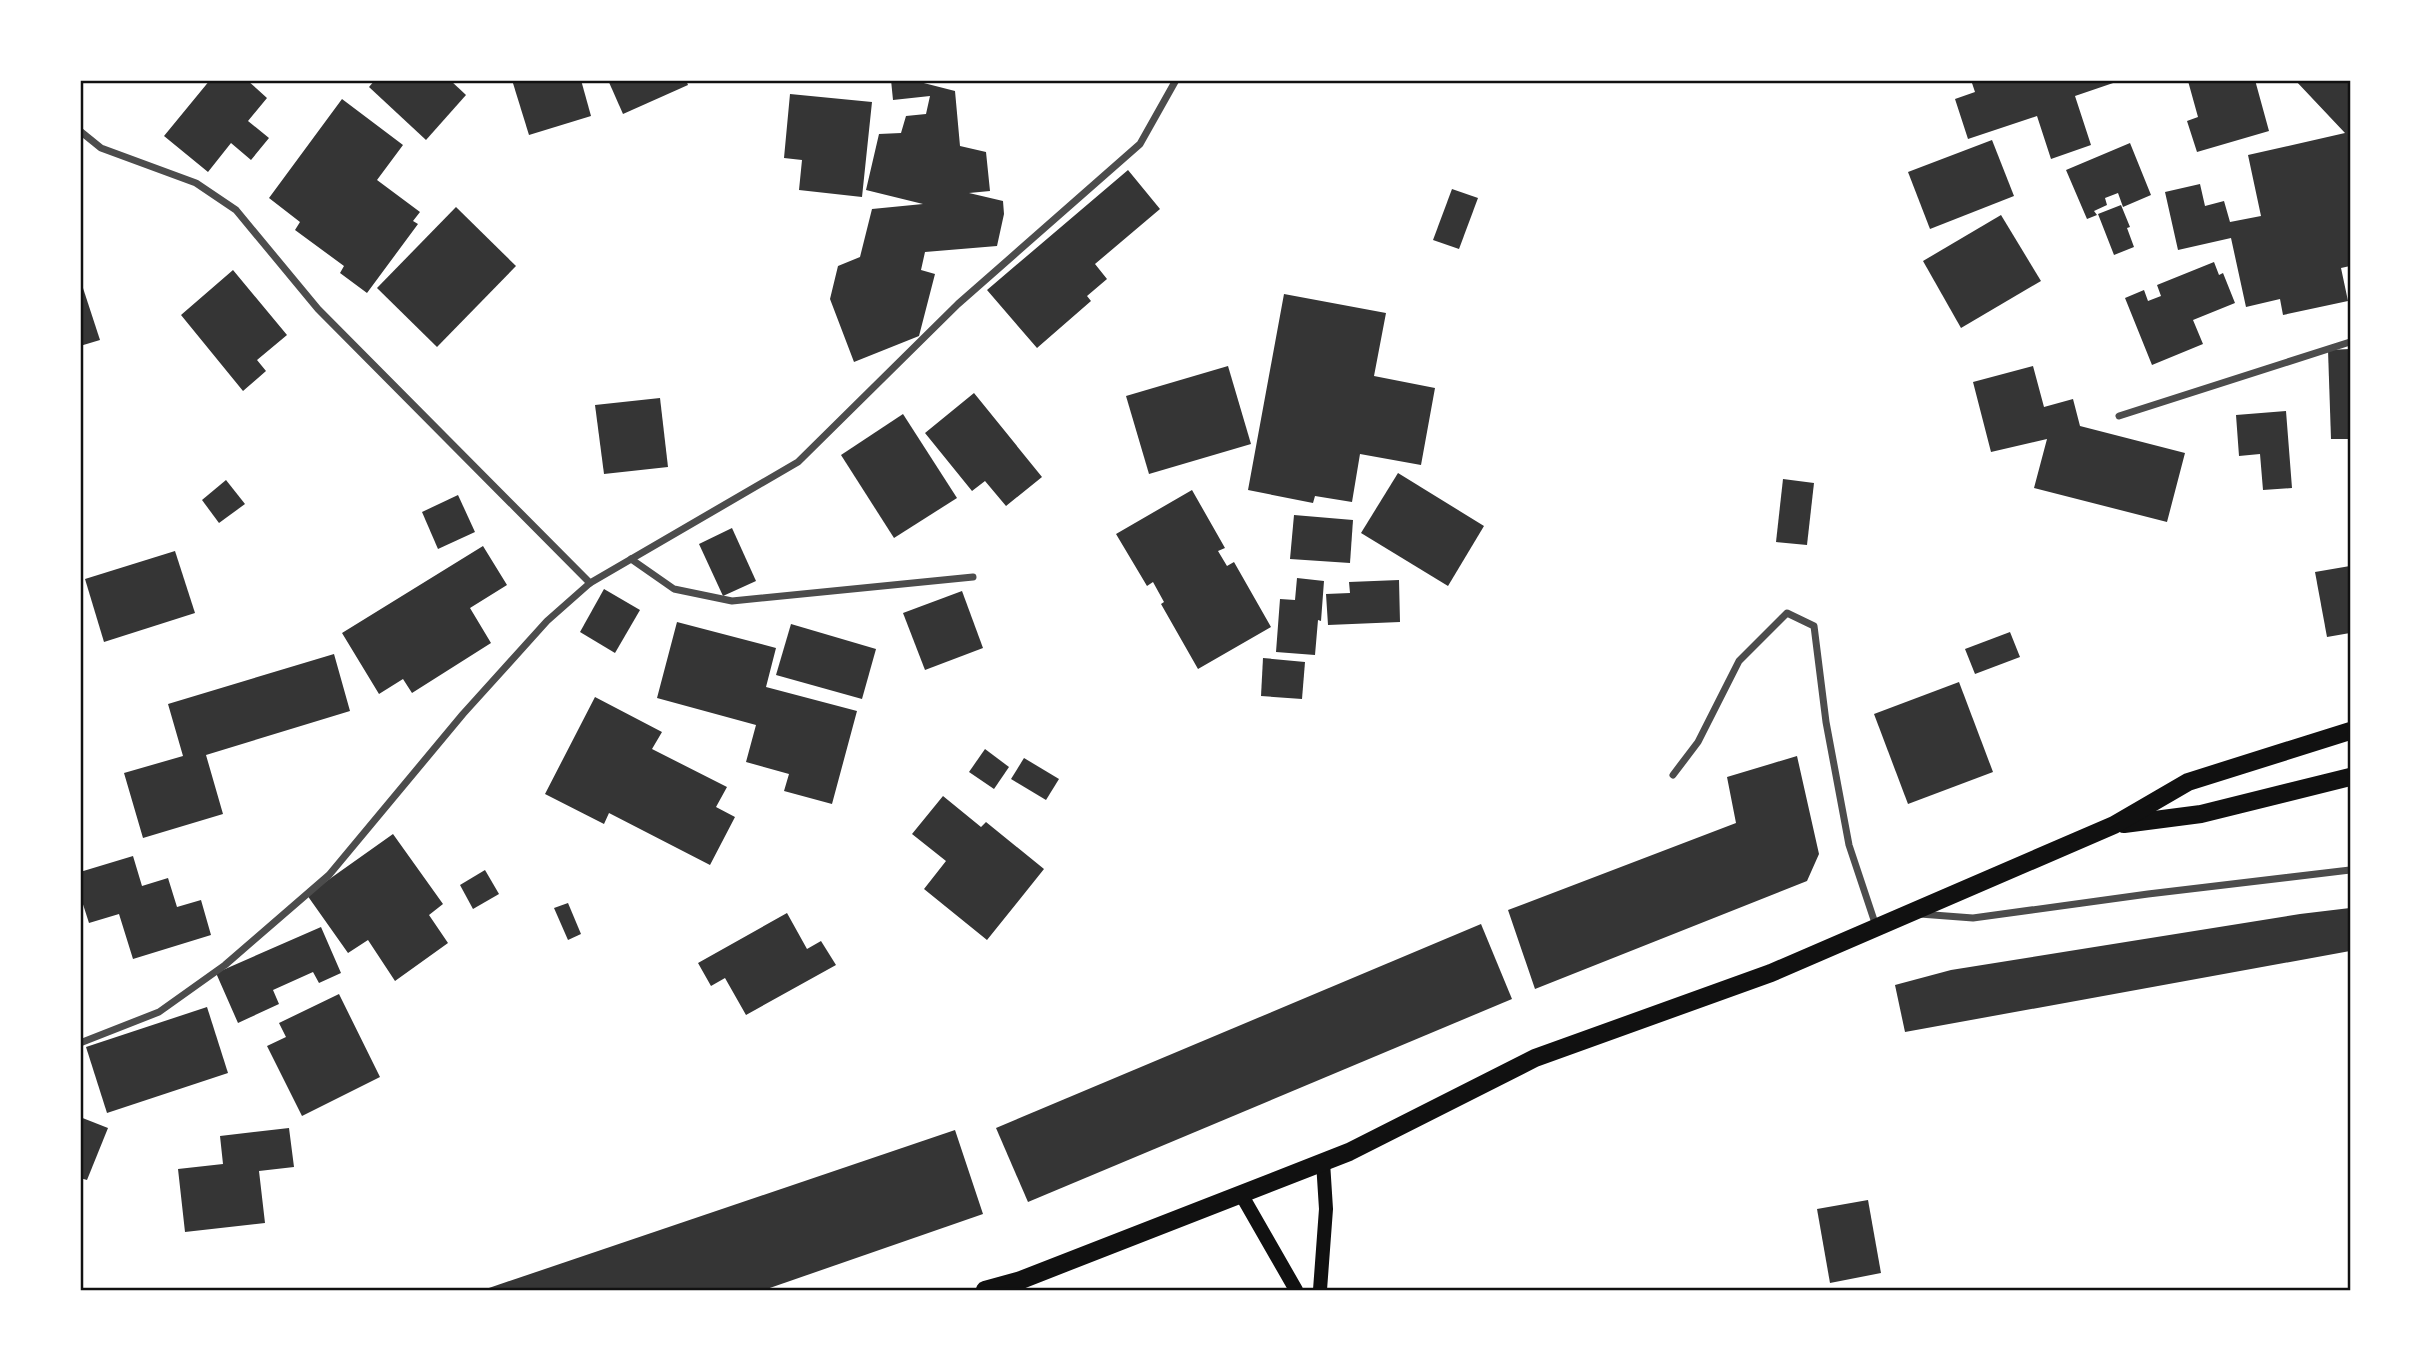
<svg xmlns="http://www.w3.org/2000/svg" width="2431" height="1371" font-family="'Zilla Slab',serif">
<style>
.building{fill:#353535}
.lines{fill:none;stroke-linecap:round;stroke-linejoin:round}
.minor{stroke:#4c4c4c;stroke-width:7}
.secondary{stroke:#111;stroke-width:14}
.primary{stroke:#111;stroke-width:18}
.neatline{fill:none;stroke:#111;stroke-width:2.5}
</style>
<rect width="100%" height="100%" fill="#fff"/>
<g class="building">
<polygon points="210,80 247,80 267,98 248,121 269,138 251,160 231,143 208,172 164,136"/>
<polygon points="375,80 450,80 466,95 426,140 369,87"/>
<polygon points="512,80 581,80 591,116 529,135"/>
<polygon points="608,80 686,80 688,85 623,114"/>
<polygon points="891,80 912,80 955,91 960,146 986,152 990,191 969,193 1003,201 1004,214 997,246 925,252 921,270 935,274 919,336 854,362 830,299 838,266 860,257 872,209 923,204 866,190 879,134 901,133 906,116 926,114 930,96 893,100"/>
<polygon points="1971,80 2119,80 2119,81 2075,96 2091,145 2051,159 2037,116 1968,139 1955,99 1975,92"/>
<polygon points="2190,80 2255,80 2269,131 2197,152 2187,121 2198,117 2188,81"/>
<polygon points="2295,80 2350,80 2350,266 2341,268 2348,301 2283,315 2280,299 2246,307 2231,238 2178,250 2165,192 2200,184 2205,206 2224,201 2230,222 2261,216 2248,155 2345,133"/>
<polygon points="790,94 872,102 862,197 799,190 802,160 784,158"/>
<polygon points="342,99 403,145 377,180 420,212 413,221 418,224 367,293 340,273 344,266 295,230 300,222 269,198"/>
<polygon points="1992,140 2014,196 1930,229 1908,172"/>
<polygon points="2130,143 2151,195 2123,207 2118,193 2105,198 2107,205 2094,211 2097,215 2087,219 2066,170"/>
<polygon points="1128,170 1160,209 1095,264 1107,279 1087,296 1091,301 1037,348 987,290"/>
<polygon points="1452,189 1478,198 1459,249 1433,240"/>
<polygon points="2121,205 2130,227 2127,228 2134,247 2114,255 2098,214"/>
<polygon points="456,207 516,266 437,347 377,288"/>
<polygon points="2001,215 2041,281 1961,328 1923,261"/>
<polygon points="2214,262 2219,275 2223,273 2235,303 2193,320 2203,344 2152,365 2125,298 2144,290 2148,301 2161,296 2157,285"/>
<polygon points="233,270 287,335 257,360 266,371 243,391 181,315"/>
<polygon points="83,288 100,340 80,346 80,289"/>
<polygon points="1284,294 1386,313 1374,376 1435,388 1421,465 1360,454 1352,502 1315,496 1313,503 1248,490"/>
<polygon points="2350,349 2350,439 2331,439 2328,350"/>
<polygon points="1228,366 1251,444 1149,474 1126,396"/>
<polygon points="2033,366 2044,407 2073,399 2080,426 2185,453 2167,522 2034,488 2047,439 1991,452 1973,382"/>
<polygon points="974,393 1042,477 1006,506 985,481 972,491 925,433"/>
<polygon points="660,398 668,467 604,474 595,405"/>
<polygon points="2286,411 2292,488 2263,490 2260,454 2239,456 2236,415"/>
<polygon points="903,414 957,498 894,538 841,455"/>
<polygon points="1398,473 1484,526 1448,586 1361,533"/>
<polygon points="1783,479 1814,483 1807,545 1776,542"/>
<polygon points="226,480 245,504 219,523 202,500"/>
<polygon points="1192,490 1225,548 1218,551 1227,566 1234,562 1271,627 1198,669 1161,604 1164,602 1153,582 1147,586 1116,534"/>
<polygon points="458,495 475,532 438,549 422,512"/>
<polygon points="1294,515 1353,520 1350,563 1290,559"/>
<polygon points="732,528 756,581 723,596 699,544"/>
<polygon points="483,546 507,585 470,608 491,643 412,693 403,679 379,694 342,633"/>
<polygon points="175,551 195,613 104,642 85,579"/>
<polygon points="2350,566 2350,633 2327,637 2315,572"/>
<polygon points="1297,578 1324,581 1321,621 1318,620 1315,655 1276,652 1280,599 1295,600"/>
<polygon points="1399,580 1400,622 1328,625 1326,594 1350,593 1349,582"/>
<polygon points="604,589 640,610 615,653 580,632"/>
<polygon points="962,591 983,648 925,670 903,613"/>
<polygon points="677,622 776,648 766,687 857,711 832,804 784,791 789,774 746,762 756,725 657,698"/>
<polygon points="791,624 876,649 862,699 776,675"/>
<polygon points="2010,632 2020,657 1975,674 1965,649"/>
<polygon points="334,654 350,711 206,755 223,814 143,838 124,773 183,756 168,704"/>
<polygon points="1263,658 1305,662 1302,699 1261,696"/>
<polygon points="1959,682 1993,772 1908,804 1874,714"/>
<polygon points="595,697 662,732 652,749 727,787 716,807 735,817 710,865 609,813 604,824 545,794"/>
<polygon points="985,749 1009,767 994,789 969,772"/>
<polygon points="1797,756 1819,854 1807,881 1535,989 1508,910 1736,823 1727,777"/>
<polygon points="1024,758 1059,779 1046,800 1011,779"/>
<polygon points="943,796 981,827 986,822 1044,869 987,940 924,889 946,861 912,834"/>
<polygon points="393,834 443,904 429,915 448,943 395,981 368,940 348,953 307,895"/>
<polygon points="133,856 142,886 168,878 177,907 201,900 211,935 133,959 119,914 89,923 80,895 80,872"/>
<polygon points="485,870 499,894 473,909 460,885"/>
<polygon points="568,903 581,934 568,940 554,908"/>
<polygon points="2350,908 2350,951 1905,1032 1895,985 1951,970 2300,914"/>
<polygon points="787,913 807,949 821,941 836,965 746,1015 725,978 711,986 698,963"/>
<polygon points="1481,924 1512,999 1028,1202 996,1128"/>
<polygon points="321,927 341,973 319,983 313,972 273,990 279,1004 238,1023 216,973"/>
<polygon points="339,994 380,1077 302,1116 267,1046 286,1037 279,1023"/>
<polygon points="207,1007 228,1073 107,1113 86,1047"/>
<polygon points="80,1117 108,1128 87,1180 80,1178"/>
<polygon points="289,1128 294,1167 259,1171 265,1223 185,1232 178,1169 223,1164 220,1136"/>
<polygon points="955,1130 983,1214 764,1290 483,1290"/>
<polygon points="1868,1200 1881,1273 1830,1283 1817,1209"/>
</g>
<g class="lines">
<g class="minor">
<polyline points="80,131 101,148 196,183 236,210 318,309 590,583"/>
<polyline points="2119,416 2350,342"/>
<polyline points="631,559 674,589 732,601 973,577"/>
<polyline points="1673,775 1698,742 1739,661 1787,613 1814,626 1826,722 1849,845 1876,926"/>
<polyline points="1920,914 1973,918 2148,894 2350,870"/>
<polyline points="80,1043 159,1012 225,965 329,875 463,714 547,621 590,583 798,462 958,304 1140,144 1176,80"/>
</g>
<g class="secondary">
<polyline points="1241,1194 1296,1290"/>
<polyline points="1320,1290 1326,1209 1323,1162"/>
</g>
<g class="primary">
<polyline points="2124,824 2201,814 2350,777"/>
<polyline points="985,1290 1021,1280 1349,1152 1535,1058 1771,973 2114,825 2188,782 2350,731"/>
</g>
</g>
<rect width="2431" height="1371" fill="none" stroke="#ffffff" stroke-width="164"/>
<rect x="82" y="82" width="2267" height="1207" class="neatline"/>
</svg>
